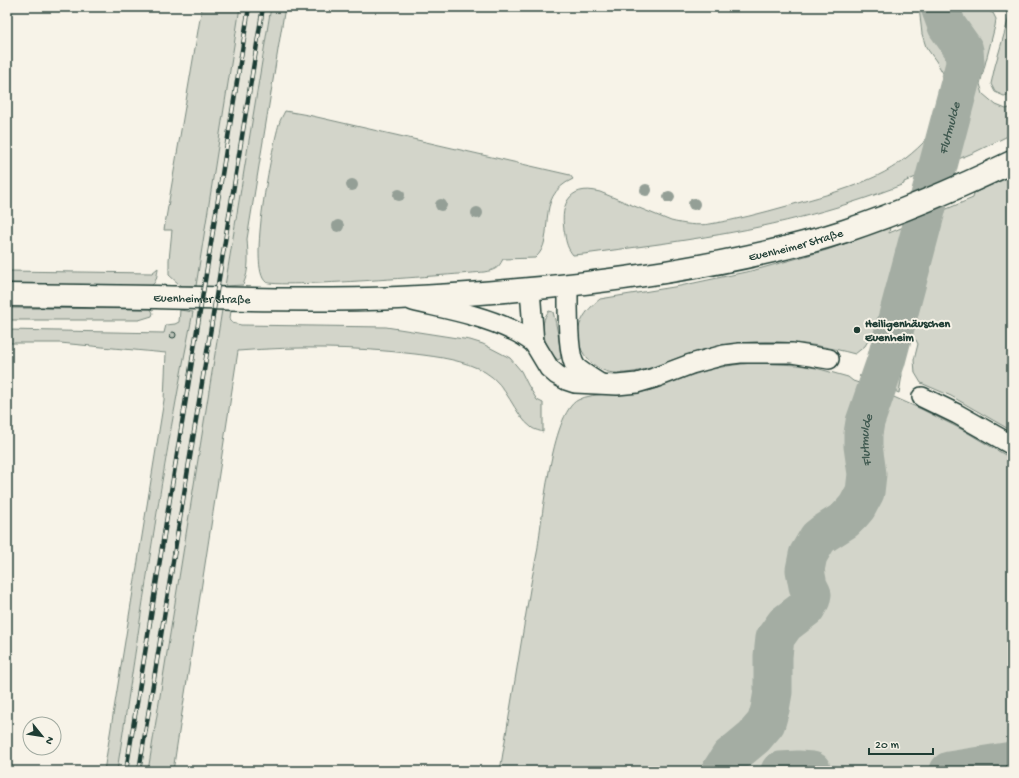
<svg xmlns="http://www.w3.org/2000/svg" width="1019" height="778" font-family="'Gochi Hand',sans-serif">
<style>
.built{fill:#e5e4d9}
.green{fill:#d3d5ca;stroke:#79897f}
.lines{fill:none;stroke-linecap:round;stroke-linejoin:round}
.river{stroke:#a4ada3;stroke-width:39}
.building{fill:#bbc1b6;stroke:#1f3d34}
.street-casing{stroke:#1f3d34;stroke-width:22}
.secondary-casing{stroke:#1f3d34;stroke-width:25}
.street{stroke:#f7f3e8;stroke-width:19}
.secondary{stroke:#f7f3e8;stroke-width:22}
.rail-casing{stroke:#1f3d34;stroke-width:4.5}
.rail{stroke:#f7f3e8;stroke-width:3;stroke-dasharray:9;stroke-linecap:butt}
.tree{fill:#949f96}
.poi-dot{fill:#1f3d34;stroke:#f7f3e8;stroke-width:1.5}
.labels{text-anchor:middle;stroke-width:4;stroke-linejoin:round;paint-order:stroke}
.street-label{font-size:12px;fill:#1f3d34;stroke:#f7f3e8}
.poi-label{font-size:12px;font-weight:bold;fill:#1f3d34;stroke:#f7f3e8;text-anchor:start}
.water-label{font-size:13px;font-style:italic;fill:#405950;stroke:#f7f3e8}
</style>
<rect width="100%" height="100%" fill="#f7f3e8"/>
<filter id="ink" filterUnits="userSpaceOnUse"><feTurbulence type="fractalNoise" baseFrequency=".025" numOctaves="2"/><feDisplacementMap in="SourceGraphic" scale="8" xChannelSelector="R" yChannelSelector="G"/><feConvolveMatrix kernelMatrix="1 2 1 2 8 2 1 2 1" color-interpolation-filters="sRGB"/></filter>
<g filter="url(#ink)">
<g class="built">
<polygon points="240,7 271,7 225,286 196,286"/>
<polygon points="193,310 222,310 173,618 148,771 117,771 153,541 183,358"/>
</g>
<g class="green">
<polygon points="202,7 240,7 196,286 181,286 169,275 169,260 172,230 164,230"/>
<path d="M 271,7 L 285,7 L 247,239 C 248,255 250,269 243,285 L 225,286 Z"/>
<path d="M 919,7 L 979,7 L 993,13 L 996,19 L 995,26 L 980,84 L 983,94 L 996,105 L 1006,109 L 1012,107 L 1012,134 L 975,152 L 904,182 L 904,184 C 835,211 765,228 692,239 C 656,245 620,249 584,254 L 573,255 C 568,249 566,243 565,235 C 559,208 567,183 600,192 L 671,221 C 683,224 698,226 710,224 C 736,220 762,213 787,206 C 815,198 844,191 870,179 C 890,171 908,158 923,143 C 935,130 942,102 948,85 L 948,82 L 936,61 L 926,47 L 922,34 Z"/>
<polygon points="1012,7 1012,95 1004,96 995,92 991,84 995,66"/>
<path d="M 285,111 L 308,115 L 570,175 L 573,179 C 532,197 558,239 535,258 L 503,259 C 498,269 495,270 484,272 C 460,274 275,289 266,282 C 247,268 272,148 279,124 C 280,120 283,115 285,111 Z"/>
<path d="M 1012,176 L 1012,431 L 951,396 L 921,383 L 915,373 L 914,360 L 918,344 L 916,340 L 912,339 L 908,346 L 901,368 L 902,375 L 899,393 L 859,376 L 867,375 L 871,371 L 880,343 L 880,338 L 878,335 L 872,334 L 865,346 L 855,354 C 803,340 747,336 696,352 C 668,360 643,375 614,373 C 590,371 569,343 582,320 C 586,311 593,305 600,299 L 680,286 L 755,270 L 827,250 L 890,227 L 889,233 L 973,198 L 974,193 Z"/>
<path d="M 158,268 C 157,275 157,282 151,286 L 7,284 L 7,271 L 152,273 Z"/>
<polygon points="7,308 151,309 153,313 152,316 139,320 7,320"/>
<path d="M 180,310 L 193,312 C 162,464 141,618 117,771 L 104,771 L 164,400 L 166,353 L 60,343 L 7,343 L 7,330 L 164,333 L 166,325 L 175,324 L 179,322 Z"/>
<path d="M 222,310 L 231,311 L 230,318 L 232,323 L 241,325 L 386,327 L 470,340 L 483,344 L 510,358 L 521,371 L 528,385 L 537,400 L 543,403 L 543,432 C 540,431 535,430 532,428 C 513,414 508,385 485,372 C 464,360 439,357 415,354 C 357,347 297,346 238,351 L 173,771 L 148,771 Z"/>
<path d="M 549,311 L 553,312 C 557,326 560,344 561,358 L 558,360 C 545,350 537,324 549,311 Z"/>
<path d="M 755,363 L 799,365 L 816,368 L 848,377 L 853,381 L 871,387 L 921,409 L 963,430 L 1012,459 L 1012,483 L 1011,486 L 1012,487 L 1012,771 L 500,771 L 531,583 C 533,573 535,563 537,553 C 542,523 551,413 578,400 C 594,391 627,396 647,391 C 665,387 681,378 699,373 C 717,367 736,364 755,363 Z"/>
</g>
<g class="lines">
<g class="river">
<path id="s1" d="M 721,771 L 730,757 L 754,737 L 766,723 L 770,709 L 773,692 L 773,656 L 775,638 L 785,624 L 806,608 L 811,599 L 812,594 L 808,586 L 805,570 L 808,555 L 818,538 L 823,534 L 845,520 L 851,514 L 857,507 L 865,492 L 867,474 L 863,446 L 863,434 L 865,422 L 886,361 L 965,64 L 964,50 L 947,26 L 940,7"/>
<polyline points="780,771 798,770 812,771"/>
<polyline points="949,771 1012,761"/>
</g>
</g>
<circle class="building" cx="173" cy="335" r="3"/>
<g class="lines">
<g class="street-casing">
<g id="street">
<path d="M 568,286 C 568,302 567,356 576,367 C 582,373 592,378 599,383"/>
<polyline points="530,289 534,343 549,368 557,375 566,380 575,383 617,385 637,383 654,378 691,364 724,355 740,353 792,353 829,359"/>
<path d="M 413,301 C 446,309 481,315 512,330 C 519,333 527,338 534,343"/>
<polyline points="922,397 957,414 1012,445"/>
</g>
</g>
<g class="secondary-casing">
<g id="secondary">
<path id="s2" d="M 7,295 C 57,296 107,296 156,297 C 237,299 318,301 398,298 C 488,294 577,286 665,272 C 726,262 787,250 845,231 C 902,212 958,188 1012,162"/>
</g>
</g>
<use href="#street" class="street"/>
<use href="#secondary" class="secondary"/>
<g class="rail-casing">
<g id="rail">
<polyline points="126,771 249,7"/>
<polyline points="139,771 263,7"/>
</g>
</g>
<use href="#rail" class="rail"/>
</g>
<g class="tree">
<circle cx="352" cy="185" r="6"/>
<circle cx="646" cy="190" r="6"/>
<circle cx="399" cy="195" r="6"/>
<circle cx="669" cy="197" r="6"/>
<circle cx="694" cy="204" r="6"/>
<circle cx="441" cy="205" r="6"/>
<circle cx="477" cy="213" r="6"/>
<circle cx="338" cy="226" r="6"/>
</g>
</g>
<circle class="poi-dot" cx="857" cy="330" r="4"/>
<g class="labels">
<g class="street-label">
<text dy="4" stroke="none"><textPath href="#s2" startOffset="793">Euenheimer Straße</textPath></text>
<text dy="4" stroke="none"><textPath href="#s2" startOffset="195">Euenheimer Straße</textPath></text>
</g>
<g class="poi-label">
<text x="865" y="327">Heiligenhäuschen<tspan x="865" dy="14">Euenheim</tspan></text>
</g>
<g class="water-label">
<text dy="5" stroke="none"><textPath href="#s1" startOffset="715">Flutmulde</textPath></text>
<text dy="5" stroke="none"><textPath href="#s1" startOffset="391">Flutmulde</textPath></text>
</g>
</g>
<rect width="1019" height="778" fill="none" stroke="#f7f3e8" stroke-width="24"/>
<rect x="12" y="12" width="995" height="754" fill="none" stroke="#1f3d34" stroke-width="1.5" filter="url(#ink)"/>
<g transform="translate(42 736) rotate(120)"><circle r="19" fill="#f7f3e8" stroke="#a1aaa0"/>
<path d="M0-3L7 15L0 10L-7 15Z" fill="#1f3d34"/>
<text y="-6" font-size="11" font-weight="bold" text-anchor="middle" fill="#1f3d34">N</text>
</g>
<path d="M869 748v6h64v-6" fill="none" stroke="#1f3d34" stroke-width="2"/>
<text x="875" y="748" font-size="12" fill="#1f3d34" stroke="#f7f3e8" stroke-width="3" paint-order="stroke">20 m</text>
</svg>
